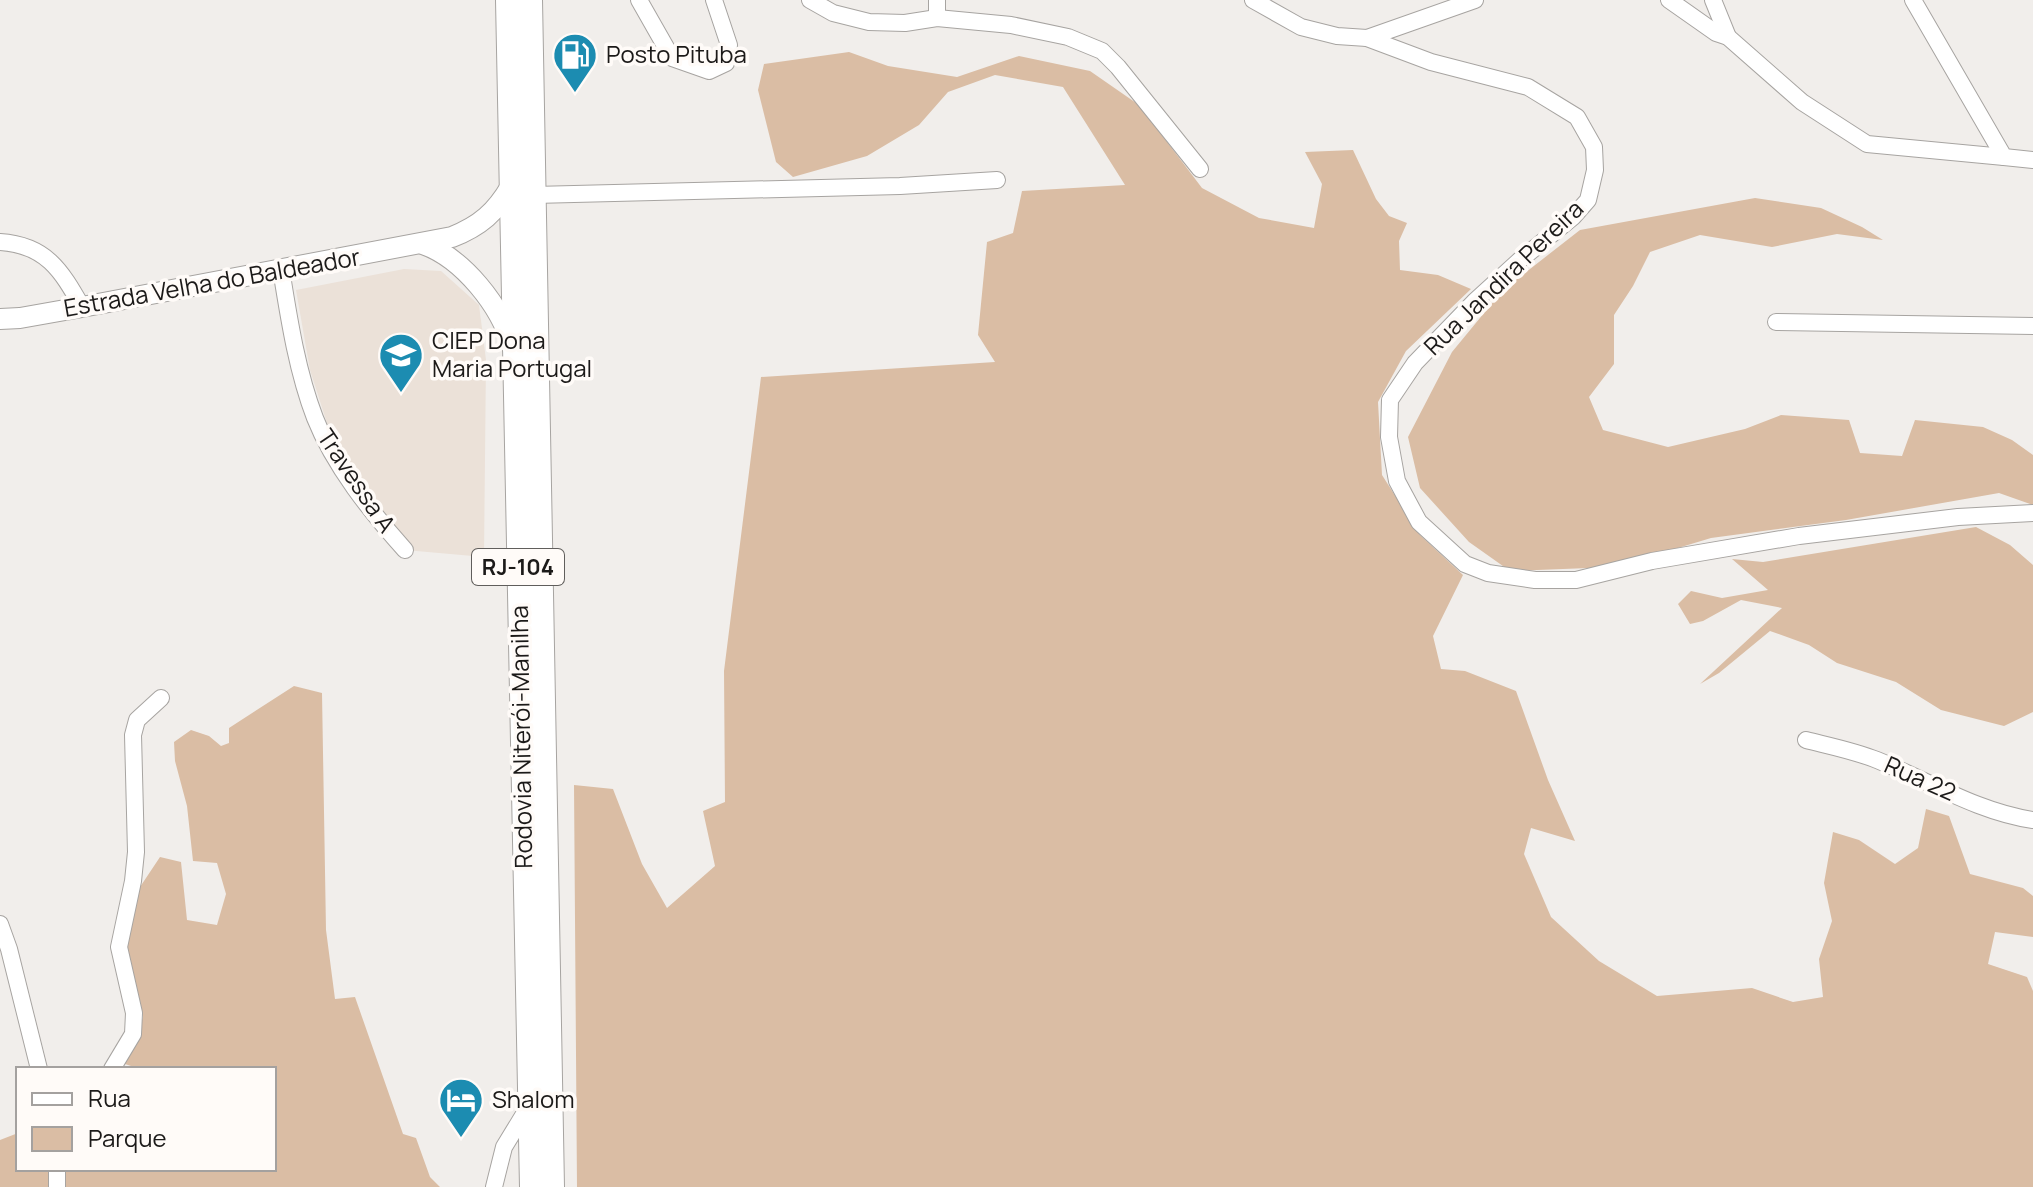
<svg xmlns="http://www.w3.org/2000/svg" width="2033" height="1187" font-family="Manrope,sans-serif">
<style>
.built{fill:#ebe1d8}
.green{fill:#dabda4}
.lines{fill:none;stroke-linecap:round;stroke-linejoin:round}
.minor-casing{stroke:#a7a4a1;stroke-width:18}
.major-casing{stroke:#a7a4a1;stroke-width:22}
.highway-casing{stroke:#a7a4a1;stroke-width:26}
.minor{stroke:#fff;stroke-width:16}
.major{stroke:#fff;stroke-width:20}
.highway{stroke:#fff;stroke-width:24}
.labels{text-anchor:middle;stroke-width:7;stroke-linejoin:round;paint-order:stroke}
.shield{fill:#fffbf8;stroke:#605e5c;stroke-width:2}
.shield-label{font-size:22px;font-weight:bold;fill:#1c1a19}
.poi-label{font-size:24px;fill:#1c1a19;stroke:#fffbf8;text-anchor:start}
.street-label{font-size:24px;fill:#1c1a19;stroke:#fffbf8}
</style>
<rect width="100%" height="100%" fill="#f1eeeb"/>
<polygon class="built" points="404,269 441,271 479,305 486,360 484,557 405,550 341,467 310,370 296,290"/>
<g class="green">
<polygon points="849,52 888,66 957,77 1019,56 1090,71 1139,105 1202,188 1259,218 1314,228 1322,184 1305,152 1353,150 1376,199 1389,216 1407,223 1399,241 1400,270 1438,275 1471,289 1406,351 1378,402 1382,475 1420,535 1463,575 1433,636 1441,669 1465,671 1516,691 1548,780 1575,841 1531,828 1524,854 1551,917 1599,961 1657,996 1752,988 1793,1002 1823,997 1819,959 1832,921 1824,883 1833,832 1859,840 1895,864 1918,848 1926,809 1949,816 1970,874 2023,888 2033,896 2033,937 1995,932 1988,964 2027,977 2033,991 2033,1187 577,1187 574,785 613,789 642,864 667,908 715,866 703,811 725,802 724,671 761,377 995,362 978,335 987,242 1013,233 1022,191 1125,185 1063,87 995,75 948,92 919,125 867,156 793,177 776,162 758,90 764,64"/>
<polygon points="1755,198 1821,208 1862,227 1883,240 1837,234 1772,247 1700,235 1650,252 1633,286 1614,315 1614,364 1589,397 1603,430 1668,447 1745,429 1781,415 1849,420 1860,453 1902,456 1915,420 1983,427 2012,440 2033,455 2033,505 1999,493 1846,520 1711,538 1615,567 1510,571 1469,542 1420,488 1408,437 1452,352 1503,290 1580,230"/>
<polygon points="1976,527 2010,545 2033,565 2033,712 2004,726 1941,710 1896,682 1837,663 1809,645 1770,631 1719,673 1700,684 1782,608 1741,600 1703,621 1690,624 1678,604 1691,591 1722,598 1768,590 1732,559 1763,562"/>
<polygon points="294,686 322,693 326,930 335,999 355,997 403,1134 416,1138 430,1177 440,1187 0,1187 0,1140 18,1133 18,1169 274,1169 274,1069 140,1069 122,1063 136,1041 143,1017 125,940 138,890 160,857 181,862 187,920 217,925 226,894 217,863 193,861 187,806 175,761 174,742 191,730 209,736 221,746 229,743 229,728"/>
</g>
<g class="lines">
<g class="minor-casing">
<g id="minor">
<polyline points="639,0 672,58 709,71 726,63 729,45 714,0"/>
<polyline points="810,0 833,13 869,22 905,23 937,18 1011,25 1068,37 1102,51 1118,67 1200,169"/>
<polyline points="937,0 937,18"/>
<polyline points="1253,0 1301,27 1337,36 1367,38 1431,62 1528,87 1577,117 1594,147 1595,170 1588,200 1573,217 1520,260 1474,302 1415,363 1390,400 1389,437 1397,481 1419,522 1465,564 1488,573 1535,580 1576,580 1652,561 1799,536 1958,517 2033,513"/>
<polyline points="1669,0 1716,33 1728,37 1802,102 1867,144 2004,157"/>
<polyline points="1713,0 1728,37"/>
<polyline points="1913,0 2004,157 2033,160"/>
<polyline points="1367,38 1475,0"/>
<polyline points="534,195 900,186 997,180"/>
<path d="M 0,242 C 46,245 61,270 82,307"/>
<path d="M 281,269 C 289,319 297,371 315,418 C 334,466 371,512 405,550"/>
<polyline points="1776,322 2033,326"/>
<path d="M 1806,740 C 1830,746 1855,751 1877,760 C 1929,781 1978,812 2033,820"/>
<polyline points="0,924 9,949 39,1069"/>
<polyline points="112,1069 133,1034 134,1013 119,947 133,881 136,852 133,735 137,720 161,698"/>
<polyline points="57,1169 57,1187"/>
<polyline points="494,1187 504,1147 529,1106"/>
</g>
</g>
<g class="major-casing">
<g id="major">
<path d="M 423,244 C 463,258 501,306 512,346"/>
<path d="M 0,319 L 20,318 L 82,307 L 452,237 C 480,226 496,212 511,186"/>
</g>
</g>
<g class="highway-casing">
<g id="highway">
<polyline points="508,0 532,1187"/>
<polyline points="530,0 552,1187"/>
</g>
</g>
<use href="#minor" class="minor"/>
<use href="#major" class="major"/>
<use href="#highway" class="highway"/>
</g>
<defs>
<g id="fuel-pin" transform="scale(2.3)"><path d="M0 17L-7.5 6A9.5 9.5 0 1 1 7.5 6Z" fill="#1c8cb1" stroke="#fffbf8"/><path d="M-5.5-6h7V0h2V4h1.3V-2.5L3-4.5l.8-.8L6-3V5H2.5V1h-1V6h-7ZM-4.2-4.7v3.2H.2V-4.7Z" fill="#fff"/></g>
<g id="school-pin" transform="scale(2.3)"><path d="M0 17L-7.5 6A9.5 9.5 0 1 1 7.5 6Z" fill="#1c8cb1" stroke="#fffbf8"/><path d="M0-5L7-2L0 1L-7-2ZM-4 1L0 2.5L4 1V4Q0 6-4 4Z" fill="#fff"/></g>
<g id="hotel-pin" transform="scale(2.3)"><path d="M0 17L-7.5 6A9.5 9.5 0 1 1 7.5 6Z" fill="#1c8cb1" stroke="#fffbf8"/><path d="M-6-4.5h1.5V1H6V5H4.5V3h-9V5H-6ZM-4 0a1.8 1.8 0 1 1 3.6 0ZM.5 0V-2.5h3Q6-2.5 6 0Z" fill="#fff"/></g>
</defs>
<g fill-rule="evenodd">
<use href="#fuel-pin" x="575" y="55"/>
<use href="#school-pin" x="401" y="355"/>
<use href="#hotel-pin" x="461" y="1100"/>
</g>
<g class="labels">
<rect class="shield" x="472" y="549" width="92" height="36" rx="6"/>
<g class="shield-label">
<text x="518" y="575">RJ-104</text>
</g>
<g class="poi-label">
<text x="606" y="63">Posto Pituba</text>
<text x="432" y="349">CIEP Dona<tspan x="432" dy="28">Maria Portugal</tspan></text>
<text x="492" y="1108">Shalom</text>
</g>
<g class="street-label">
<text transform="translate(1504 278) rotate(-44)" y="8">Rua Jandira Pereira</text>
<text transform="translate(212 283) rotate(-10)" y="8">Estrada Velha do Baldeador</text>
<text transform="translate(356 481) rotate(56)" y="8">Travessa A</text>
<text transform="translate(522 737) rotate(-91)" y="8">Rodovia Niterói-Manilha</text>
<text transform="translate(1920 779) rotate(24)" y="8">Rua 22</text>
</g>
</g>
<rect x="16" y="1067" width="260" height="104" fill="#fffbf8" stroke="#a4a19f" stroke-width="2"/>
<rect x="32" y="1093" width="40" height="12" fill="#ffffff" stroke="#a4a19f" stroke-width="2"/>
<text x="88" y="1107" font-size="24" fill="#1c1a19">Rua</text>
<rect x="32" y="1127" width="40" height="24" fill="#dabda4" stroke="#a4a19f" stroke-width="2"/>
<text x="88" y="1147" font-size="24" fill="#1c1a19">Parque</text>
</svg>
